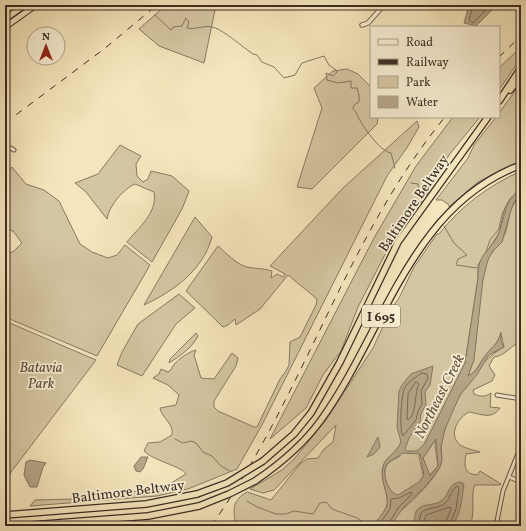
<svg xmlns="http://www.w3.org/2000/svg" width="526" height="531" font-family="Vollkorn,serif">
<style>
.green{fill:#d5c6a2;stroke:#887a63}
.water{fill:#b6a688;stroke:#857660;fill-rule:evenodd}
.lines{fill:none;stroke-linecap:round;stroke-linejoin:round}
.shore{stroke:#786a56;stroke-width:1}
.stream{stroke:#857660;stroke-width:1}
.minor-casing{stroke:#6a5b4a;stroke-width:5}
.tertiary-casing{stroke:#6a5b4a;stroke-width:5.5}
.trunk-casing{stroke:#3b2d24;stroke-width:7}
.motorway-casing{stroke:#3b2d24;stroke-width:8}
.minor{stroke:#f8eed3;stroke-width:3}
.tertiary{stroke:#f8eed3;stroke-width:3.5}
.trunk{stroke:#f5e5bc;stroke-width:5}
.motorway{stroke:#f5e5bc;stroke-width:5.5}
.rail{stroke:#3b2d24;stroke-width:1;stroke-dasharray:7 7;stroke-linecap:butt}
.motorway-bridge-casing{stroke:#3b2d24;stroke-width:8;stroke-linecap:butt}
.motorway-bridge{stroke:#f5e5bc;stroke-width:5.5}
.labels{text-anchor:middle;stroke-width:3.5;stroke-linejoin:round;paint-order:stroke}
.shield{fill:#f8eed3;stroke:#746758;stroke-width:1}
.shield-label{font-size:13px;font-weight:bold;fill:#3b2d24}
.street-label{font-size:14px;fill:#3b2d24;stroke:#f8eed3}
.park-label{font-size:14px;font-style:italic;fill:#5a4c3d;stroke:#f8eed3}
.water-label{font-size:15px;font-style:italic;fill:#605142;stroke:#f8eed3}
</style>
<rect width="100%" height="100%" fill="#f5e5bc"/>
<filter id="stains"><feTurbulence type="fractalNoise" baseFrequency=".005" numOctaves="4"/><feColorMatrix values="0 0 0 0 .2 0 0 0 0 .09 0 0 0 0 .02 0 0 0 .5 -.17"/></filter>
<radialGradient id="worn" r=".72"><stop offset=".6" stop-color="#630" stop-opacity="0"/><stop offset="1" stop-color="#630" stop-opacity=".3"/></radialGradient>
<g class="green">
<polygon points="166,5 216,5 204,63 159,46 139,29"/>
<polygon points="521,47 521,58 499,90 499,68"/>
<polygon points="347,69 358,74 371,87 371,117 378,117 377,124 312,189 297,187 322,108 314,88 333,71"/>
<polygon points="521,83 521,161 478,182 449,207 449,205 442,200 436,200 468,158 474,145 496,117 499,117 499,113"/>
<polygon points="453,117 480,117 449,155 428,193 395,235 358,307 341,351 323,375 306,408 270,439 374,238 416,166"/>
<path d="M 417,121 L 419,127 L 408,146 L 387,176 L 263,423 L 237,469 L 188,489 L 157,496 L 30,506 L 35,500 L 73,499 L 83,496 L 161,489 L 186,474 C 183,467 152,460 144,451 L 148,443 L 160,442 L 172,435 C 174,423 162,419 160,408 L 176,405 L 179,395 L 168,385 L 153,378 L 159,374 L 161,369 L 168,372 L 171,370 C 173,362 188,352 196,350 L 194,355 L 201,378 L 214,379 L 232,353 L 238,358 L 236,366 L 214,401 L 214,407 L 218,411 L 254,427 L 257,427 L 280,379 L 286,371 L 289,365 L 290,342 L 300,337 L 316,305 L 317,299 L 288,275 L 260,309 L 236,325 L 235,319 L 228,325 L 223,327 L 186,291 L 218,246 C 226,253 236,264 247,267 C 255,269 264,268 272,271 L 271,278 L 277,274 L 283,277 L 285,274 L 270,266 L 343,188 Z"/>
<path d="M 120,145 L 141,156 L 136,164 L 137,176 L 143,182 L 148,179 L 151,171 L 172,176 L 189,191 L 182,209 L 152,262 L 127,242 C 138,228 158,213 154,192 L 135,184 C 123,189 109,206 107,219 L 86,192 L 75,183 L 98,174 Z"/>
<polygon points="12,167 26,184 44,190 59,201 80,244 92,252 108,258 117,255 125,245 150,265 97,356 5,317 5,255 14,251 22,243 13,231 5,228 5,178"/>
<path d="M 521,171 L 521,189 L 510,199 L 505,208 L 499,233 L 478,265 L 478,278 L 465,363 L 429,436 L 421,449 L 419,457 L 424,479 L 392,503 L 394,494 C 388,489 381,474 387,465 C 389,461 396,459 400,456 L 401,442 C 397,453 385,457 383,467 C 379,481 391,496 386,508 C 383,514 377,520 373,526 L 232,526 L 235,522 C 233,508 233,500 247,492 L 271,500 L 300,464 L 307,459 L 318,458 L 324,449 L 333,442 L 336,425 L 274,490 L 263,493 L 250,489 L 282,470 L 295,458 L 326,420 L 373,348 L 391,309 L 399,298 L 414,267 L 437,234 L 439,234 C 461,206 488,186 521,171 Z"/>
<path d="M 521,195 L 521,342 C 510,345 506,356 494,357 L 489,366 L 495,375 L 492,381 L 473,390 L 474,394 C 481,397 485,397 491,393 L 490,407 L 500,408 C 492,420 481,414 469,412 C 459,417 448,433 459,444 C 463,448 474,450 480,452 L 466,454 C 464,465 464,474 477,475 L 480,471 L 501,484 L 500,485 L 475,485 C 470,494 476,511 470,526 L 384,526 C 402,509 426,491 439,469 C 444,459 440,449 442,439 C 450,408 475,362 504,347 L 501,334 C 496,347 489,350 482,360 C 477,368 476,371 468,377 C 480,343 476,308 484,274 C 485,267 487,259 491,254 C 496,247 502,242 505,234 C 511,217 506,211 521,195 Z"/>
<path d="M 195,217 L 212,237 C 203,270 174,291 144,305 Z"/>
<polygon points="179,294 195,308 176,324 142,376 117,365 122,352 138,324"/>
<polygon points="5,321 96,360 5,480"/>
<path d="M 196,333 L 198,336 C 192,348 180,356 169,363 L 170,359 Z"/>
<polygon points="436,439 435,446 438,466 429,476 423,458"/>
</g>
<g class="water">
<polygon points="469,5 490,5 494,8 476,26 464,23"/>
<path d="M 521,189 L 521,195 L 514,202 L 511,210 L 502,242 L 492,252 L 488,260 L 483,279 L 474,360 L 468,376 C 479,370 479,364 486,355 C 493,344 497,347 501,332 L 501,341 L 504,347 L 489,355 L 476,376 L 460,395 L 445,429 L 441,447 L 442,460 L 440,467 L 425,487 L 404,507 L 390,526 L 373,526 C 377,520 383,514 386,508 C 391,496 379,481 383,467 C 385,457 397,453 401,442 L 397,427 L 399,391 L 402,385 L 411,374 L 433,366 L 430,385 L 425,392 L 426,405 L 421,413 L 420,422 L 409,438 L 405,449 L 407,451 L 417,451 L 425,443 L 465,363 L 478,278 C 477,251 492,252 499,232 C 506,215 504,200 521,189 ZM 436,439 L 438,466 L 430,476 L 423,458 ZM 403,453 L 420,454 L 424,475 L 419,482 L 398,495 C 388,493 381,473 387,464 C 390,460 398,457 403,453 Z"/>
<polygon points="378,437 380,447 374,454 367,457"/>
<polygon points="141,457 148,457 143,469 140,472 136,471 134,466"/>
<polygon points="30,460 46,463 43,467 37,487 30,487 24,475 26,462"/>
<path d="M 460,482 L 464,484 C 462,499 461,514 452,526 L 414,526 C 415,521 414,514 417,510 C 423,503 434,506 441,501 C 450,495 447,484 460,482 Z"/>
</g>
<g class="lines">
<g class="shore">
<polyline points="473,5 469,20 473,23 487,9 488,5"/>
<path d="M 422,373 L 427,374 L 428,378 L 421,391 L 422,404 L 418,411 L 416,420 L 403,436 C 399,431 401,394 405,387 C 409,381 416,377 422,373 Z"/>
<path d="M 416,382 L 419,384 C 414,393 417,415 408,420 L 407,418 L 408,394 Z"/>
<polyline points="378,526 390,509 391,499 399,498 411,492 412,494 399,507 387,526"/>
<path d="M 418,526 L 421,513 C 427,507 437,509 444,504 C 451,499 450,490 457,486 L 459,488 L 456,509 L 449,526"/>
<polyline points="423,526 426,515 450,507 451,509 444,526"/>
</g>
<g class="stream">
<path d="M 155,15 L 171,30 L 173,27 L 182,26 L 186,18 L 189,22 L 187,28 C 195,30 204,25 212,27 C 221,28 244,48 253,54 L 257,55 L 262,62 L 274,67 L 284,78 L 295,75 L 302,63 L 324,56 L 329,65 L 336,70 L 337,72 L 333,76 L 326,73 L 327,80 L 338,83 L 351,81 L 351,88 L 357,88 L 359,95 L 359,102 L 354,105 L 353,109 L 356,112 C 359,122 380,152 391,153 L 395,168"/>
<polyline points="411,183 418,184 418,189 421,193"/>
<polyline points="444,226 454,243 467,255 458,259 456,265 477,268"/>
<polyline points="486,252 490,240 499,229 502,214 509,201"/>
<polyline points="175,439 183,443 191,441 196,443 203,452 212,456 221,466 230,471"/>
<polyline points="247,501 257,507 276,514 286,514 294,511 313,514 320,503 326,502 332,509 357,518 368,526"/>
</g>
<g class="minor-casing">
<g id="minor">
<polyline points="5,145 14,150"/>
<polyline points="497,395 521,399"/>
<polyline points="509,477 521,482"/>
<polyline points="496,526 503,491 521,446"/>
</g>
</g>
<g class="tertiary-casing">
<polyline id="tertiary" points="362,25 368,23 384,5"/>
</g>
<g class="trunk-casing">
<g id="trunk">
<polyline points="5,19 25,5"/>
<polyline points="5,27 36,5"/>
</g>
</g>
<g class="motorway-casing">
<g id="motorway">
<polyline points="510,90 521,76"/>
<polyline points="499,101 521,68"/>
<polyline points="263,461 294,434 311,413 340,362 398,242 488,117"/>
<path d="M 255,481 C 280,464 303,445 321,420 C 384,333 410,206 521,165"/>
<polyline points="5,515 146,504 197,494"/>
<polyline points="18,526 148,516 199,506"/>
</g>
</g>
<use href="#minor" class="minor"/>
<use href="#tertiary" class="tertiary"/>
<use href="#trunk" class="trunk"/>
<use href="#motorway" class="motorway"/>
<g class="rail">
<polyline points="499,57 521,36"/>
<polyline points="5,123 104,49 157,5"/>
<path d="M 211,526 C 303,398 345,239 445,117"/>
</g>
<g class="motorway-bridge-casing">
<g id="motorway-bridge">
<polyline points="197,494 227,483 263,461"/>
<polyline points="199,506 229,494 255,481"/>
</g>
</g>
<use href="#motorway-bridge" class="motorway-bridge"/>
</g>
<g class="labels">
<rect class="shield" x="362" y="305" width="38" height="22" rx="3"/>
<g class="shield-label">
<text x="381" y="321">I 695</text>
</g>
<g class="street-label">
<text transform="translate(413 203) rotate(-56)" y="5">Baltimore Beltway</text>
<text transform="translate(128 491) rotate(-7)" y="5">Baltimore Beltway</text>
</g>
<g class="park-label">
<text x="41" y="372">Batavia<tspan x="41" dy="16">Park</tspan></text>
</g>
<g class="water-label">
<text transform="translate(439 396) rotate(-63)" y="5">Northeast Creek</text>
</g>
</g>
<rect width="526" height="531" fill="none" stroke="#f5e5bc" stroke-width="20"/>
<rect x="6" y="6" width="514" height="519" fill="none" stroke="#3b2d24" stroke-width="2"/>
<rect x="10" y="10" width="506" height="511" fill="none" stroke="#3b2d24"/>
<rect x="370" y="26" width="130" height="92" fill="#f8eed3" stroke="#aca18d"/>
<rect x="378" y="39" width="20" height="6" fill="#f8eed3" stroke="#aca18d"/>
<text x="406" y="46" font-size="12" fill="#3b2d24">Road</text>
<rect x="378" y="59" width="20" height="6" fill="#3b2d24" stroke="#aca18d"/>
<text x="406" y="66" font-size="12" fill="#3b2d24">Railway</text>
<rect x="378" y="76" width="20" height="12" fill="#d5c6a2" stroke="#aca18d"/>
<text x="406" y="86" font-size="12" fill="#3b2d24">Park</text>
<rect x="378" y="96" width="20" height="12" fill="#b6a688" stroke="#aca18d"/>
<text x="406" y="106" font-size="12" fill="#3b2d24">Water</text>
<g transform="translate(46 46)"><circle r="19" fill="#f8eed3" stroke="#aca18d"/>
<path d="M0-3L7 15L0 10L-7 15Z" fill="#8f2418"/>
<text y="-6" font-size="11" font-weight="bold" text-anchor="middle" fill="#3b2d24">N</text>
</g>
<rect width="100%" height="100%" filter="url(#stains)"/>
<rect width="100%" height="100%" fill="url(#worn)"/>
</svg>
